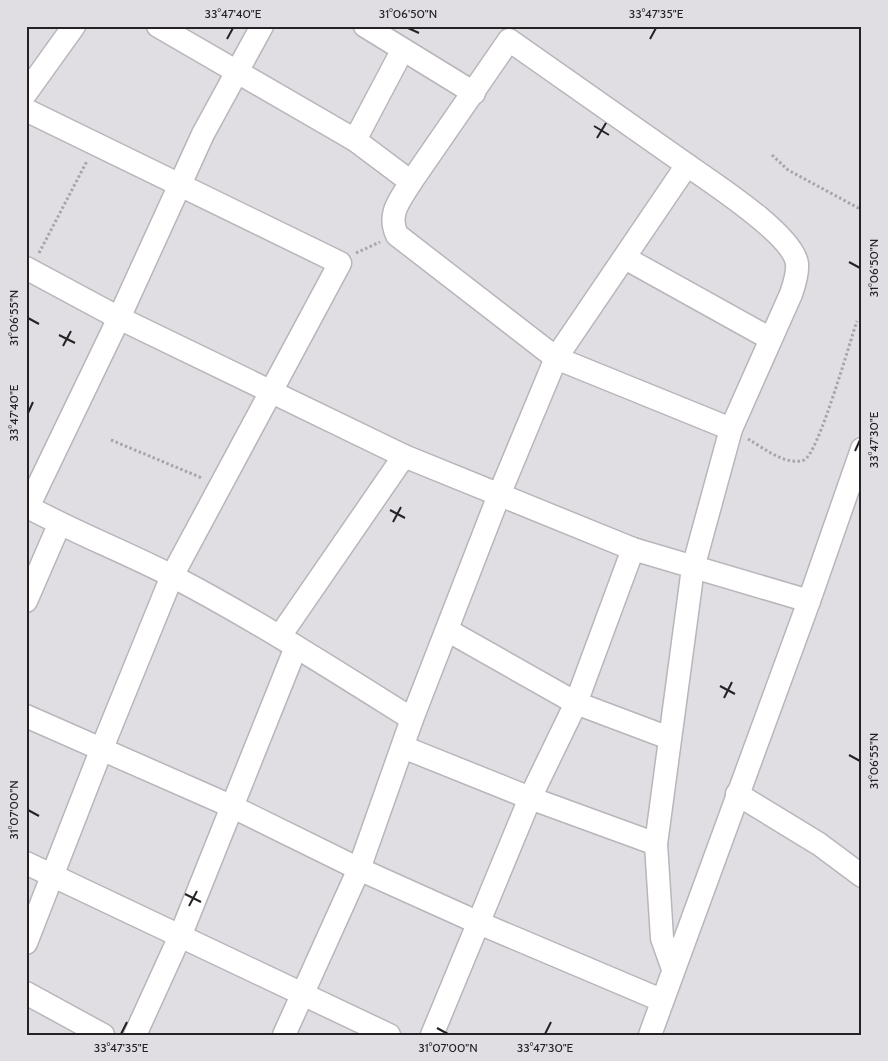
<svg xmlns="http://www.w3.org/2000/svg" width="888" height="1061" font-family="Cabin,sans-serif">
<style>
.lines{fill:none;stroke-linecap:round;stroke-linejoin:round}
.street-casing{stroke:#b9b5bb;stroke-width:25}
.path{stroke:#a7a5aa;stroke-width:3;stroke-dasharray:2.5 2.5;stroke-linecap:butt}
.street{stroke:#fff;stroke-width:22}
.ticks{fill:none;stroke:#242225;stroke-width:2}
.neatline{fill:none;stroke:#242225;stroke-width:2}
.ticks-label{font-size:12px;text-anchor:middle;fill:#242225}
</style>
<rect width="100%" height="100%" fill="#e0dde3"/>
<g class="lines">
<g class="street-casing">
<g id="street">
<polyline points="158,26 355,140 402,51"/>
<polyline points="365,26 474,93"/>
<polyline points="26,93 74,26"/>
<polyline points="26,110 340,263 172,576 102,748 26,943"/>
<path d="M 411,182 C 400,200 387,214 397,235 L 556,358 L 731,429"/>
<polyline points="625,258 769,338"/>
<polyline points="26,268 119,318 404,456 633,549 809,601"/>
<path d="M 26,506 C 74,532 125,552 174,577 C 256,620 334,670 412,719"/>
<polyline points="28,507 119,318 203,134 262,26"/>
<polyline points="26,601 59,525"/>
<polyline points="447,630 576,703 669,738"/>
<polyline points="280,636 404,456"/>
<polyline points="26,716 233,807 359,869 479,923 661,1000"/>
<polyline points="403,747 530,798 656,844"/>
<polyline points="737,794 819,844 862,876"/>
<polyline points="26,863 389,1035"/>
<path d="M 673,969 L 662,938 L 656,844 L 693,568 L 731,429 L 791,294 C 794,285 798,274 797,264 C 794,235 711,182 687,165"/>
<polyline points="26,993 103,1035"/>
<polyline points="135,1035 181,934 296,647"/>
<polyline points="284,1035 359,869 412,719 499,495 556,358 687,165 509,40 411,182 355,140"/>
<polyline points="432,1035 530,798 576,703 633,549"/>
<polyline points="650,1035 809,601 862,449"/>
</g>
</g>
<g class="path">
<polyline points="772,155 788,170 862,210"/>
<polyline points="39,253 87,161"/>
<polyline points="356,253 380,242"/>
<path d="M 748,439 C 764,448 785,466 804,460 C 818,455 850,341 857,321"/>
<polyline points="111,440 202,478"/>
</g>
<use href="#street" class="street"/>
</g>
<path class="ticks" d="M 408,28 L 419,33M 227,39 L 233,28M 650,39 L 656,28M 594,126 L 609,135M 597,138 L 606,123M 849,262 L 860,268M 28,318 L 39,324M 59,335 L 75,343M 63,346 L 71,331M 28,413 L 33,402M 855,451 L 860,440M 390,510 L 405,518M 393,522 L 401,507M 720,686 L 735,694M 724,698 L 732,682M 849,755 L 860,761M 28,810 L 39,816M 185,894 L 201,902M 189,906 L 197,891M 437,1028 L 448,1034M 121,1034 L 127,1022M 545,1034 L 551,1022"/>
<rect width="888" height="1061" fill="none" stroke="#e0dde3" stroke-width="55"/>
<rect x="28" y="28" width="832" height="1006" class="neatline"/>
<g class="ticks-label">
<text x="233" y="18">33°47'40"E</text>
<text x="408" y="18">31°06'50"N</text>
<text x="656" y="18">33°47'35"E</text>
<text transform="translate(874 268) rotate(-90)" y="4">31°06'50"N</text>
<text transform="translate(14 318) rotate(-90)" y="4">31°06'55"N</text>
<text transform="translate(14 413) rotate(-90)" y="4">33°47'40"E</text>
<text transform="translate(874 440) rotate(-90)" y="4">33°47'30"E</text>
<text transform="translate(874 761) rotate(-90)" y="4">31°06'55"N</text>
<text transform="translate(14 810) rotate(-90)" y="4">31°07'00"N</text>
<text x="121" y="1052">33°47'35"E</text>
<text x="448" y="1052">31°07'00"N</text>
<text x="545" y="1052">33°47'30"E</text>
</g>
</svg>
